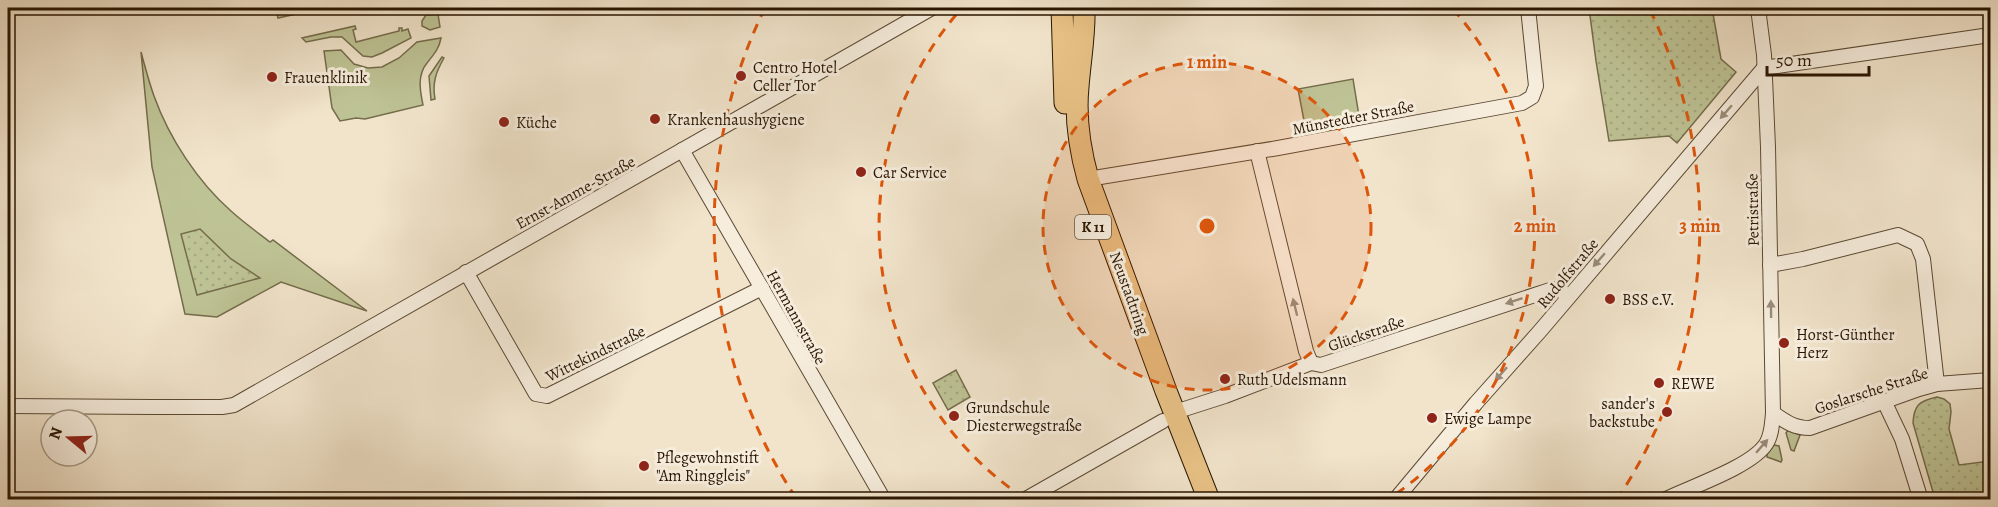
<svg xmlns="http://www.w3.org/2000/svg" width="1998" height="507" font-family="Alegreya,serif">
<style>
.grass{fill:#bec395;stroke:#746c4b;stroke-width:1.5}
.park{fill:url(#park-dots);stroke:#746c4b;stroke-width:1.5}
.lines{fill:none;stroke-linecap:round;stroke-linejoin:round}
.street-casing{stroke:#5b4934;stroke-width:16}
.primary-casing{stroke:#291501;stroke-width:23}
.street{stroke:#f6eddd;stroke-width:14}
.primary{stroke:#e8c286;stroke-width:21}
.oneway{fill:#9a8c7a}
.ring{fill:none;stroke:#de560b;stroke-width:3;stroke-dasharray:10 8}
.poi-dot{fill:#8f2418;stroke:#f6eddd;stroke-width:2}
.labels{text-anchor:middle;stroke-width:6;stroke-linejoin:round;paint-order:stroke}
.shield{fill:#f6eddd;stroke:#665643;stroke-width:1.5}
.shield-label{font-size:15px;font-weight:bold;fill:#291501}
.poi-label{font-size:16px;fill:#291501;stroke:#f6eddd;text-anchor:start}
.street-label{font-size:16px;fill:#291501;stroke:#f6eddd}
.centre{fill:#de560b;stroke:#f6eddd;stroke-width:3}
.ring-label{font-size:18px;text-anchor:middle;font-weight:bold;fill:#de560b;stroke:#f6eddd;stroke-width:6;stroke-linejoin:round;paint-order:stroke}
</style>
<defs>
<pattern id="park-dots" width="8" height="8" patternUnits="userSpaceOnUse" patternTransform="scale(1.5)"><rect width="8" height="8" fill="#bec395"/><path d="M2 2h.1M6 6h.1" fill="none" stroke="#a3a77f" stroke-width="1.8" stroke-linecap="round"/></pattern>
</defs>
<rect width="100%" height="100%" fill="#f1e4cb"/>
<filter id="stains"><feTurbulence type="fractalNoise" baseFrequency=".00333" numOctaves="4"/><feColorMatrix values="0 0 0 0 .2 0 0 0 0 .09 0 0 0 0 .02 0 0 0 .5 -.17"/></filter>
<radialGradient id="worn" r=".72"><stop offset=".6" stop-color="#630" stop-opacity="0"/><stop offset="1" stop-color="#630" stop-opacity=".3"/></radialGradient>
<g class="grass">
<polygon points="265,8 323,8 278,18 276,10 265,12"/>
<polygon points="438,14 440,27 430,30 422,26 422,21 426,15"/>
<polygon points="355,26 356,29 353,30 356,42 399,31 399,28 402,28 402,31 408,29 411,38 382,53 372,57 363,56 342,37 331,37 306,42 302,38"/>
<path d="M 441,38 C 439,49 434,54 427,63 C 417,75 420,91 423,105 L 365,119 L 356,118 L 340,121 L 332,108 L 324,51 L 341,50 L 354,64 L 368,68 L 382,67 L 399,58 L 417,42 Z"/>
<path d="M 141,52 C 145,67 149,82 154,96 C 169,138 198,182 231,211 C 243,222 257,232 270,242 L 273,240 L 367,311 L 281,282 L 217,317 L 185,314 L 152,167 Z"/>
<path d="M 442,57 L 444,58 C 436,72 432,83 435,99 L 431,100 L 429,76 Z"/>
<polygon points="1353,79 1359,116 1305,126 1298,89"/>
<polygon points="1789,429 1800,435 1794,451 1791,450 1786,433"/>
<polygon points="1774,445 1779,446 1782,460 1781,462 1767,457 1767,454"/>
</g>
<g class="park">
<polygon points="1589,8 1712,8 1721,59 1736,72 1677,143 1669,136 1609,141 1596,61"/>
<polygon points="200,229 231,259 260,278 197,295 181,234"/>
<polygon points="956,370 970,397 948,410 933,383"/>
<path d="M 1937,397 L 1944,399 L 1950,404 L 1951,412 L 1949,429 L 1959,465 L 1990,461 L 1990,499 L 1935,499 L 1913,423 C 1914,405 1919,401 1937,397 Z"/>
</g>
<g class="lines">
<g class="street-casing">
<g id="street">
<polyline points="1764,68 1990,35"/>
<polyline points="682,150 884,500"/>
<polyline points="1257,151 1306,351 1311,363"/>
<polyline points="1088,179 1278,148 1522,103 1532,97 1536,86 1528,8"/>
<polyline points="1770,265 1803,259 1898,235 1917,244 1923,259 1937,384"/>
<polyline points="466,272 536,394 547,396 762,288"/>
<polyline points="1884,401 1902,439 1921,500"/>
<polyline points="8,406 152,407 222,407 234,405 932,8"/>
<polyline points="1175,412 1225,396 1311,363 1321,365 1550,290 1557,289 1569,295"/>
<path d="M 1773,413 C 1786,422 1794,428 1810,428 L 1919,389 L 1937,384 L 1990,380"/>
<polyline points="1024,500 1163,421"/>
<polyline points="1395,500 1476,403 1540,331 1764,68"/>
<path d="M 1664,500 C 1690,487 1751,467 1766,444 C 1772,435 1772,423 1773,413 L 1768,147 L 1764,55 L 1758,8"/>
</g>
</g>
<g class="primary-casing">
<g id="primary">
<polyline points="1062,8 1065,103"/>
<path d="M 1084,8 C 1085,34 1080,60 1078,87 C 1075,117 1080,150 1088,179 L 1166,391 L 1209,500"/>
</g>
</g>
<use href="#street" class="street"/>
<use href="#primary" class="primary"/>
</g>
<defs><path id="oneway-solid" d="M-6-.8H1V-3.2L6.5 0L1 3.2V.8H-6Z" transform="scale(1.5)"/></defs>
<g class="oneway">
<use href="#oneway-solid" transform="translate(1726 112) rotate(131)"/>
<use href="#oneway-solid" transform="translate(1599 260) rotate(131)"/>
<use href="#oneway-solid" transform="translate(1514 301) rotate(162)"/>
<use href="#oneway-solid" transform="translate(1295 307) rotate(-104)"/>
<use href="#oneway-solid" transform="translate(1771 309) rotate(-91)"/>
<use href="#oneway-solid" transform="translate(1501 374) rotate(132)"/>
<use href="#oneway-solid" transform="translate(1762 446) rotate(-49)"/>
</g>
<circle cx="1207" cy="226" r="164" fill="#de560b" fill-opacity=".12"/>
<g class="ring">
<circle cx="1207" cy="226" r="164"/>
<path d="M1024 498A328 328 0 0 1 961 9M1453 9A328 328 0 0 1 1390 498"/>
<path d="M796 498A493 493 0 0 1 764 10M1650 10A493 493 0 0 1 1618 498"/>
</g>
<g class="poi-dot">
<circle cx="741" cy="76" r="6"/>
<circle cx="272" cy="77" r="6"/>
<circle cx="655" cy="119" r="6"/>
<circle cx="504" cy="122" r="6"/>
<circle cx="861" cy="172" r="6"/>
<circle cx="1610" cy="299" r="6"/>
<circle cx="1784" cy="343" r="6"/>
<circle cx="1225" cy="379" r="6"/>
<circle cx="1659" cy="383" r="6"/>
<circle cx="1667" cy="412" r="6"/>
<circle cx="954" cy="416" r="6"/>
<circle cx="1432" cy="418" r="6"/>
<circle cx="644" cy="466" r="6"/>
</g>
<g class="labels">
<rect class="shield" x="1075" y="215" width="36" height="24" rx="4.5"/>
<g class="shield-label">
<text x="1093" y="232">K 11</text>
</g>
<g class="poi-label">
<text x="753" y="73">Centro Hotel<tspan x="753" dy="18">Celler Tor</tspan></text>
<text x="284" y="83">Frauenklinik</text>
<text x="667" y="125">Krankenhaushygiene</text>
<text x="516" y="128">Küche</text>
<text x="873" y="178">Car Service</text>
<text x="1622" y="305">BSS e.V.</text>
<text x="1796" y="340">Horst-Günther<tspan x="1796" dy="18">Herz</tspan></text>
<text x="1237" y="385">Ruth Udelsmann</text>
<text x="1671" y="389">REWE</text>
<text x="1655" y="409" text-anchor="end">sander's<tspan x="1655" dy="18">backstube</tspan></text>
<text x="966" y="413">Grundschule<tspan x="966" dy="18">Diesterwegstraße</tspan></text>
<text x="1444" y="424">Ewige Lampe</text>
<text x="656" y="463">Pflegewohnstift<tspan x="656" dy="18">"Am Ringgleis"</tspan></text>
</g>
<g class="street-label">
<text transform="translate(1353 117) rotate(-11)" y="6">Münstedter Straße</text>
<text transform="translate(575 192) rotate(-29)" y="6">Ernst-Amme-Straße</text>
<text transform="translate(1752 210) rotate(-91)" y="6">Petristraße</text>
<text transform="translate(1567 273) rotate(-50)" y="6">Rudolfstraße</text>
<text transform="translate(1130 293) rotate(70)" y="6">Neustadtring</text>
<text transform="translate(797 317) rotate(61)" y="6">Hermannstraße</text>
<text transform="translate(1366 333) rotate(-19)" y="6">Glückstraße</text>
<text transform="translate(595 353) rotate(-26)" y="6">Wittekindstraße</text>
<text transform="translate(1871 390) rotate(-18)" y="6">Goslarsche Straße</text>
</g>
</g>
<circle cx="1207" cy="226" r="9" class="centre"/>
<g class="ring-label">
<text x="1207" y="68">1 min</text>
<text x="1535" y="232">2 min</text>
<text x="1700" y="232">3 min</text>
</g>
<rect width="1998" height="507" fill="none" stroke="#f1e4cb" stroke-width="30"/>
<rect x="9" y="9" width="1980" height="489" fill="none" stroke="#291501" stroke-width="3"/>
<rect x="15" y="15" width="1968" height="477" fill="none" stroke="#291501" stroke-width="1.5"/>
<g transform="translate(69 438) rotate(289)"><circle r="28" fill="#f6eddd" stroke="#a49785" stroke-width="1.5"/>
<path d="M0-4.5L10 22L0 15L-10 22Z" fill="#8f2418"/>
<text y="-9" font-size="16" font-weight="bold" text-anchor="middle" fill="#291501">N</text>
</g>
<path d="M1767 66v9h102v-9" fill="none" stroke="#291501" stroke-width="3"/>
<text x="1776" y="66" font-size="18" fill="#291501" stroke="#f6eddd" stroke-width="4.5" paint-order="stroke">50 m</text>
<rect width="100%" height="100%" filter="url(#stains)"/>
<rect width="100%" height="100%" fill="url(#worn)"/>
</svg>
